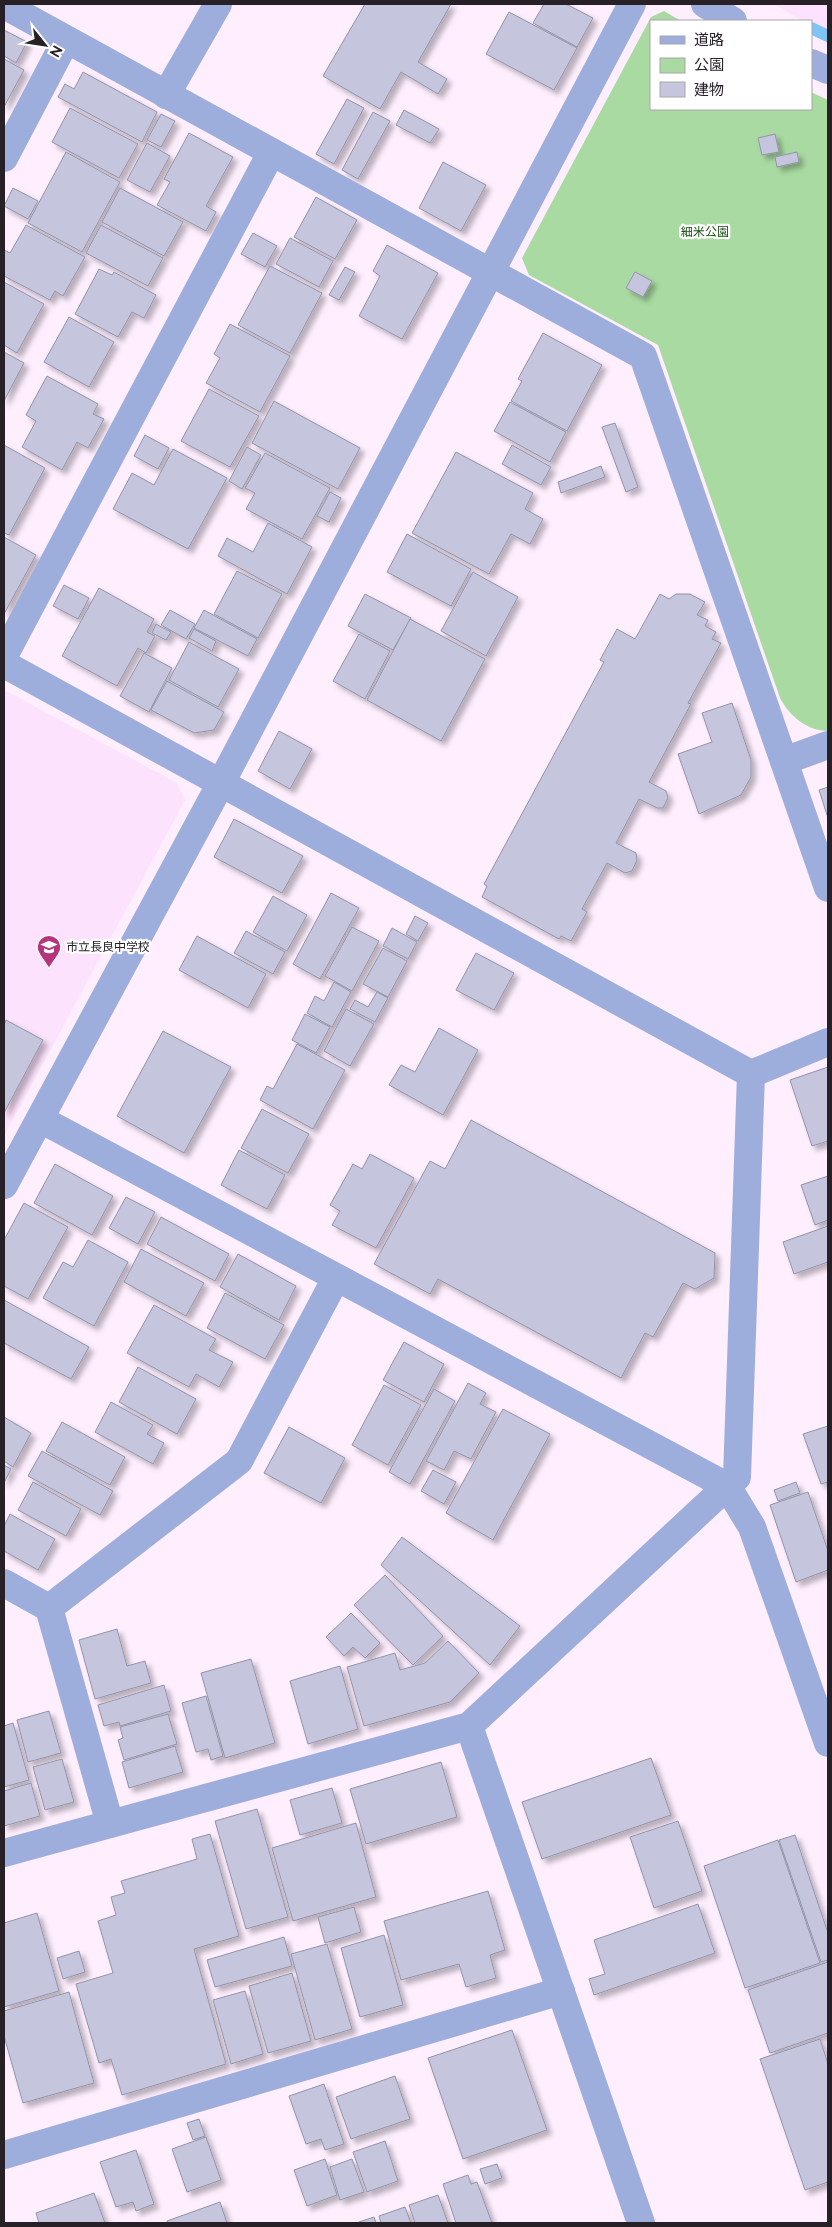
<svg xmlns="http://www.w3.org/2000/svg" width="832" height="2227" font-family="Raleway,'Noto Sans JP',sans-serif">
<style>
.built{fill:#fce2fc}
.green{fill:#a9daa2}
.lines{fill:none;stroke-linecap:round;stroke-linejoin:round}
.stream{stroke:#7ec5f4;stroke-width:12}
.building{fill:#c5c6dd;stroke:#9293a9;filter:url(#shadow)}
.minor{stroke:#9daedd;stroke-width:28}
.labels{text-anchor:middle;stroke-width:4.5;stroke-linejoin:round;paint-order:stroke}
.park-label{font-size:12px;fill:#1c4e15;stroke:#fff}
.poi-label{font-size:12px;fill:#272027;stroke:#fff;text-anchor:start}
</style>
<defs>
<filter id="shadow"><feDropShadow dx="4.5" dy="4.5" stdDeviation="2.5" flood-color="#0004"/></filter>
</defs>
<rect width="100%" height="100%" fill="#feeefe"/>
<g class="built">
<polygon points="774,4 828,4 828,32 811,24 811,21 801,20"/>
<polygon points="4,690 177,783 185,800 4,1136"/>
</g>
<path class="green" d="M 664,11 L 681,21 L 651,21 L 651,109 L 811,109 L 811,92 L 828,100 L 828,731 C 808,731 789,716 780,698 L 658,345 L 529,275 L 522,258 L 651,17 Z"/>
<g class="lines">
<polyline class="stream" points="811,28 828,36"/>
</g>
<g class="building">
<polygon points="365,4 451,4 418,62 447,79 438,94 401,72 380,109 323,76"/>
<polygon points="544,4 566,4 593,18 577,47 533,23"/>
<polygon points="509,12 577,48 554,90 486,54"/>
<polygon points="4,30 27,42 16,63 4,56"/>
<polygon points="4,59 24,70 4,107"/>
<polygon points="83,72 157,112 142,142 58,97 65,84 74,89"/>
<polygon points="347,99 364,108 334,164 316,154"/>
<polygon points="70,108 138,144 119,178 52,142"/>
<polygon points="404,110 439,129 430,143 396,125"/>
<polygon points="373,112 390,121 358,179 342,170"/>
<polygon points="161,114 175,121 161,147 147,140"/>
<polygon points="189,133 233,157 206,206 216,212 206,231 157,205 170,182 164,179"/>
<polygon points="775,134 779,152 762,155 758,138"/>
<polygon points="147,143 170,156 150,192 127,180"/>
<polygon points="66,152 120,182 82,252 28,223"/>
<polygon points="797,152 799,162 777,167 775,157"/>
<polygon points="443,162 486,185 461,231 419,208"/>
<polygon points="13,188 38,201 28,219 4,206"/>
<polygon points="120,188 183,222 164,256 102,222"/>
<polygon points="316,197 357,220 335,259 294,237"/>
<polygon points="26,225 85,257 63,296 55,291 50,300 4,276 4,250 10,253"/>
<polygon points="101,225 163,258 148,286 86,253"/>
<polygon points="253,233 277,246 265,267 241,254"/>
<polygon points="290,238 333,261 319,287 276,264"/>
<polygon points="387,245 438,273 402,339 359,316 380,276 373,271"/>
<polygon points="270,266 322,293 290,353 238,325"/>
<polygon points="345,267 355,272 339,300 329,295"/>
<polygon points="99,269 112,275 114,272 156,295 144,318 132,312 118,337 75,314"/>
<polygon points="635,272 652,281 643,297 626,288"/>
<polygon points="4,282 44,304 17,353 4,345"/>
<polygon points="69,317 114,342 89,387 44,362"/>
<polygon points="230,324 290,356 260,412 206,383 220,358 214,354"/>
<polygon points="543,333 602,365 567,431 511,401 522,381 518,379"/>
<polygon points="4,352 24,363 4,401"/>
<polygon points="47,376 98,404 93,414 104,419 88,448 77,442 62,470 22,447 36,421 26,415"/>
<polygon points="209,389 259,416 230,467 181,441"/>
<polygon points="274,401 360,448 338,489 252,443"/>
<polygon points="510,402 566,432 550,462 494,431"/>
<polygon points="615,423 638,487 626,492 602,427"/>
<polygon points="145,435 169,448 158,469 134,456"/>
<polygon points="4,445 45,468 9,535 4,533"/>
<polygon points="512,445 551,467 541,485 502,464"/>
<polygon points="247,447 261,455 242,489 229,481"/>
<polygon points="173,449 227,478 188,549 113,509 132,473 154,485"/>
<polygon points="456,452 533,493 525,509 543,519 530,544 511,534 489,574 412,533"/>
<polygon points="265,453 330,488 302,539 246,509 255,493 245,488"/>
<polygon points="601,466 605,477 561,493 558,482"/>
<polygon points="330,492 341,498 329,522 317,516"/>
<polygon points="268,523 312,547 287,594 218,556 227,538 253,552"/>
<polygon points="407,534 471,569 451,606 387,572"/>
<polygon points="4,537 36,555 4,614"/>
<polygon points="237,571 282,594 258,638 214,614"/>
<polygon points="473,572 518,597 486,656 441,631"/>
<polygon points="64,585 89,598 78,619 53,606"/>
<polygon points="99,588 154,619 147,632 155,636 146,653 138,648 117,686 62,656"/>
<polygon points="365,594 411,618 393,650 348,626"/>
<polygon points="660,594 669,599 676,594 690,594 705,602 697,615 708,620 705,626 716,632 712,639 721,643 688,703 691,704 649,782 666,791 668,798 663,808 657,808 639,799 616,843 636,853 637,860 632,871 625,873 607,863 582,909 587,912 571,941 561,936 559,939 482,897 487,886 484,884 604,662 600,660 617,629 635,639"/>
<polygon points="170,610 195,624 186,639 161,625"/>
<polygon points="204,610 257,639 248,656 194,628"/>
<polygon points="410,619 485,659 441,741 367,700"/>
<polygon points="156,624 171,632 166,640 152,633"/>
<polygon points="194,629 216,641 212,651 189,638"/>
<polygon points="359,634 390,651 365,699 333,681"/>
<polygon points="189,642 239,669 218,707 169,680"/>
<polygon points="144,653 172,668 149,712 120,696"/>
<polygon points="167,681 224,712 214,730 194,733 151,710"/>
<polygon points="732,703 751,760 751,777 741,795 699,814 678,754 712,742 702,713"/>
<polygon points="279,731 312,749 290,789 258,771"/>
<polygon points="828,787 828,818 819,790"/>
<polygon points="234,819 303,856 282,893 214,857"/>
<polygon points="331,893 359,908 320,979 293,964"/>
<polygon points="273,896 307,915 287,951 253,932"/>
<polygon points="415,916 428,923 418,941 406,934"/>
<polygon points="352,927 379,941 352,991 325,976"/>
<polygon points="392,928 417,942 408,959 383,946"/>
<polygon points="246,931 285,952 273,974 234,953"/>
<polygon points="197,936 266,974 248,1008 179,970"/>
<polygon points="383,948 407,961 388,997 363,984"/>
<polygon points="476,953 514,973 494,1010 456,990"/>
<polygon points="334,982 351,992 332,1027 307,1013 315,996 324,1001"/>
<polygon points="377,992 388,998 375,1022 350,1009 355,1000 368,1007"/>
<polygon points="346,1009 374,1024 350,1066 324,1051"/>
<polygon points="305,1014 330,1027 316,1053 292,1040"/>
<polygon points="6,1020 43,1040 4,1113 4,1025"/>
<polygon points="439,1028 478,1050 443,1115 389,1085 401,1065 415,1072"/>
<polygon points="163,1031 231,1067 184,1153 117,1116"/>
<polygon points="297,1044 345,1070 313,1129 260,1100 267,1086 273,1089"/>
<polygon points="828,1067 828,1141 812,1146 790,1080"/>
<polygon points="262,1109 309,1134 288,1173 241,1148"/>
<polygon points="471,1120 715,1253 714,1278 695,1289 683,1283 653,1337 645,1333 621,1378 438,1279 430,1294 374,1264 430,1161 445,1169"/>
<polygon points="239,1150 285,1175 267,1209 221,1185"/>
<polygon points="370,1154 414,1178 376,1248 332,1225 340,1211 330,1205 353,1164 362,1169"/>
<polygon points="55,1164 113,1196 92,1235 34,1203"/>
<polygon points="828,1176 828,1220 815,1225 801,1185"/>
<polygon points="126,1197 155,1212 138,1244 109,1228"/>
<polygon points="24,1203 68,1227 28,1299 4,1286 4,1240"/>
<polygon points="161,1217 229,1254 215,1281 147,1244"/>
<polygon points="828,1226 828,1262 794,1274 783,1242"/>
<polygon points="88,1240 128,1262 94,1326 43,1298 63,1262 73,1267"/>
<polygon points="141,1249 204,1283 186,1316 124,1282"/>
<polygon points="238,1254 296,1286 279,1320 220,1287"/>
<polygon points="225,1293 284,1325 265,1359 207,1328"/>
<polygon points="4,1300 89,1347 71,1379 4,1343"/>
<polygon points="154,1305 216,1339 209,1350 233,1362 219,1387 196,1374 189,1387 127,1353"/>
<polygon points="404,1342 444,1364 424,1402 383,1380"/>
<polygon points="138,1367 196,1399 177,1434 119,1402"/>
<polygon points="468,1383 486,1393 480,1404 496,1412 471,1459 454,1451 444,1470 426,1461"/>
<polygon points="384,1385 421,1405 388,1465 352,1445"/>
<polygon points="434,1389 455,1401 410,1484 389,1472"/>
<polygon points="111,1402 153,1425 147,1434 164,1443 153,1464 95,1432"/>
<polygon points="503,1409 550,1434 493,1540 446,1513"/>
<polygon points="4,1417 31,1433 13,1467 4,1461"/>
<polygon points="62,1422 125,1457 110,1485 46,1451"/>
<polygon points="828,1426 828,1482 821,1484 803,1434"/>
<polygon points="289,1427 345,1458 321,1503 264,1473"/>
<polygon points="42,1451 113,1491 100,1515 28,1476"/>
<polygon points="4,1465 11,1469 4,1483"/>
<polygon points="433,1470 456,1482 444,1504 421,1491"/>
<polygon points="33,1482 81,1509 66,1536 18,1510"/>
<polygon points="796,1482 800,1493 778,1501 774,1490"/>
<polygon points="808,1492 828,1551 828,1570 796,1582 770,1505"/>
<polygon points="10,1514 55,1539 38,1570 4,1551 4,1526"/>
<polygon points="402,1537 520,1626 490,1665 381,1565"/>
<polygon points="385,1575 443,1636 413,1665 354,1605"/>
<polygon points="351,1613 380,1643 365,1658 353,1647 344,1656 326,1637"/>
<polygon points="117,1629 127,1666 145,1661 151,1683 95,1699 79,1640"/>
<polygon points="448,1641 479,1673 450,1702 364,1726 347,1667 395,1653 400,1670 425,1663"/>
<polygon points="251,1659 275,1743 225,1758 201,1673"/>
<polygon points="340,1666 358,1729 308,1744 290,1681"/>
<polygon points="164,1685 171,1711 120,1726 119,1722 104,1726 98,1705"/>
<polygon points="206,1696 223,1756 211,1760 208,1749 196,1752 182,1703"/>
<polygon points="49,1711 61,1753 28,1762 17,1720"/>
<polygon points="168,1714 177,1744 124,1760 118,1740 123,1738 120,1727"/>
<polygon points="13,1723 29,1780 4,1787 4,1726"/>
<polygon points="175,1746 183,1772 129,1788 122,1762"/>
<polygon points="651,1758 671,1815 542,1859 522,1802"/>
<polygon points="62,1759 74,1802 45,1810 33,1767"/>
<polygon points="441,1762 457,1817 366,1844 350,1789"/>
<polygon points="31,1783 40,1816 4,1826 4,1791"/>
<polygon points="332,1788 342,1823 300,1835 290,1800"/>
<polygon points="257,1809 288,1917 246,1929 215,1821"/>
<polygon points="678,1821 702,1891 654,1908 630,1837"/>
<polygon points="356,1823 376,1897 293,1921 272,1848"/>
<polygon points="210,1834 239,1936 194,1949 226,2064 122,2095 111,2059 99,2063 76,1984 113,1973 98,1921 116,1915 111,1897 125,1893 121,1881 197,1859 192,1839"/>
<polygon points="795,1835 828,1933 828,1960 821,1962 779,1840"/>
<polygon points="778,1840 820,1963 745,1988 704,1866"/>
<polygon points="488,1891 505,1950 490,1955 496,1978 466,1987 459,1964 401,1980 384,1921"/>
<polygon points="698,1904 715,1953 594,1995 589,1979 605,1974 594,1940"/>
<polygon points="354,1907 361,1932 325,1943 318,1917"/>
<polygon points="37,1913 59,1991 4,2007 4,1923"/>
<polygon points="384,1935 403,2005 360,2017 341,1948"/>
<polygon points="284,1937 292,1966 215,1987 207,1960"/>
<polygon points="327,1944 352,2029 315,2040 291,1954"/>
<polygon points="79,1951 85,1972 63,1979 57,1958"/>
<polygon points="828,1962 828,2033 770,2053 748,1990"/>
<polygon points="292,1973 311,2041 268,2053 249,1986"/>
<polygon points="245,1991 263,2054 231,2064 213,2000"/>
<polygon points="69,1992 94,2083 23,2103 4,2036 4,2011"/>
<polygon points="512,2030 547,2130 463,2159 428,2058"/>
<polygon points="820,2039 828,2064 828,2182 805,2190 760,2059"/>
<polygon points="395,2076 410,2119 351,2139 336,2097"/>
<polygon points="324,2084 344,2144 325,2150 321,2139 306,2144 289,2096"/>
<polygon points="199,2119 205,2136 193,2140 187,2123"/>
<polygon points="206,2137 221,2180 187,2192 172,2149"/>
<polygon points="385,2141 398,2181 367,2192 353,2152"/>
<polygon points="136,2150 154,2204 136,2211 133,2202 116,2207 100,2162"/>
<polygon points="325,2159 337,2195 307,2206 294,2170"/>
<polygon points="352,2159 364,2192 340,2200 330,2167"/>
<polygon points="497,2164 502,2178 485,2184 480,2169"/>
<polygon points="468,2175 471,2184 477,2182 492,2223 456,2223 443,2184"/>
<polygon points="94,2193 105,2223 39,2223 36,2213"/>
<polygon points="438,2195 448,2223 415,2223 409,2205"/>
<polygon points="220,2202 227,2223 167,2223 167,2221"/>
<polygon points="405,2207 411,2223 381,2223 379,2216"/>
<polygon points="374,2217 376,2223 356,2223"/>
</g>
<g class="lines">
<g class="minor">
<polyline points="705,4 733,21"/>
<polyline points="4,5 643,356 828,888"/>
<polyline points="811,63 828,70"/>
<polyline points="166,95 218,4"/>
<polyline points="4,158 66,40"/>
<polyline points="4,656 271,153"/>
<polyline points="4,664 751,1074 737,1477 469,1726 4,1853"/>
<polyline points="784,761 828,745"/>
<polyline points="751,1074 828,1042"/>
<polyline points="40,1119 727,1486 752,1527 828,1743"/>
<polyline points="4,1185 221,783 632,4"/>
<polyline points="4,1583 49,1608 110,1824"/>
<polyline points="49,1608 239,1461 336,1278"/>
<polyline points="469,1726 641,2223"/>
<polyline points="4,2155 561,1991"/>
</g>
</g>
<defs>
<g id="school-pin" transform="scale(1.25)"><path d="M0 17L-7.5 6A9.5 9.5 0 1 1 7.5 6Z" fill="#b6347d" stroke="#fff"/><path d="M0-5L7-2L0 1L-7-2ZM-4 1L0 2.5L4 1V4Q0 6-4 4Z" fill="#fff"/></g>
</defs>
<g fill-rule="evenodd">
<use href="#school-pin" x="49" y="947"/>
</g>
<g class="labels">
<g class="park-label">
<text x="705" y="236">細米公園</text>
</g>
<g class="poi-label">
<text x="66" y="951">市立長良中学校</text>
</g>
</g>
<rect width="832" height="2227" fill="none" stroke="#272027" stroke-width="10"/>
<rect x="650" y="20" width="162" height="90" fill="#ffffff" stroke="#a9a6a9"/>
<rect x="660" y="36" width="25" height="8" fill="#9daedd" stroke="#a9a6a9"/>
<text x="694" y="45" font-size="15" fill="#272027">道路</text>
<rect x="660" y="58" width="25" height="15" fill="#a9daa2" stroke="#a9a6a9"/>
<text x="694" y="70" font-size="15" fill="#272027">公園</text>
<rect x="660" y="82" width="25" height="15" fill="#c5c6dd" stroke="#a9a6a9"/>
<text x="694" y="95" font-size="15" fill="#272027">建物</text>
<g transform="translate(45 45) rotate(120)" stroke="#ffffff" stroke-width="4" paint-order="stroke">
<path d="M0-4L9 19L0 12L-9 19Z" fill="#272027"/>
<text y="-8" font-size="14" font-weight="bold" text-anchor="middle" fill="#272027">N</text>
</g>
</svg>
